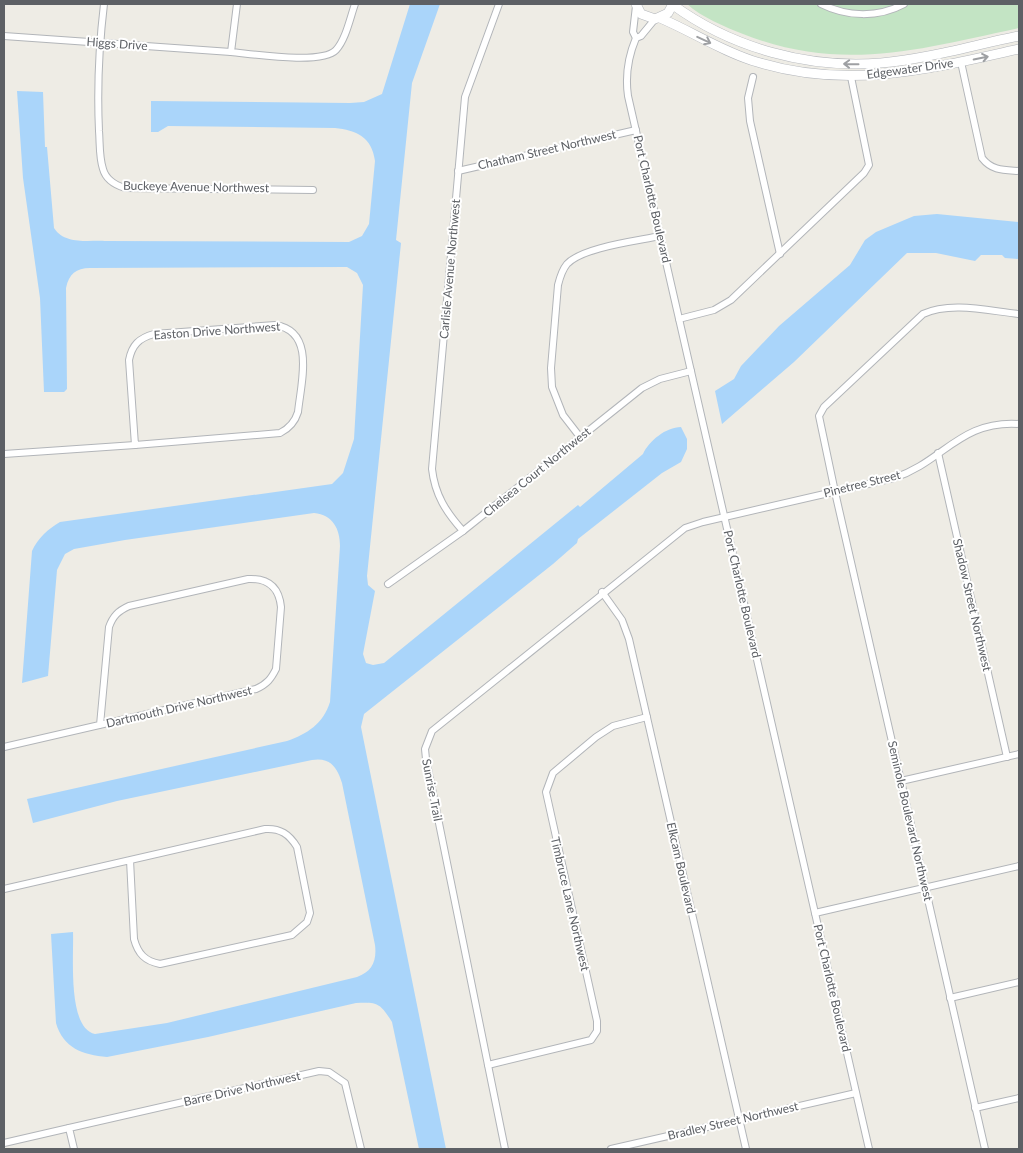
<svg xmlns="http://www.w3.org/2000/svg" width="1023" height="1153" font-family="Lato,sans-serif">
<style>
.green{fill:#c3e4c4}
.water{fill:#aad5fa}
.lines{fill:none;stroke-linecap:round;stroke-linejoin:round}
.street-casing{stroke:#b2b5b9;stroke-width:8}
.secondary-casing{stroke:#b4b7bc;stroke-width:10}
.street{stroke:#fff;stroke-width:6}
.secondary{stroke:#fff;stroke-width:9}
.oneway{stroke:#9ea0a3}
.labels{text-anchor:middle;stroke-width:4;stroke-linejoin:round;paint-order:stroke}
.street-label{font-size:12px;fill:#5d6065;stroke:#fff}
</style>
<rect width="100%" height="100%" fill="#eeece5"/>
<path class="green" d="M 687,4 L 1019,4 L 1019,28 C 921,49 841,73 743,34 C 725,27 701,17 687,4 Z"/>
<g class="water">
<path d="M 410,4 L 440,4 L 412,83 L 396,240 L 401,243 L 367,576 L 368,585 L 375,591 L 363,654 L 366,663 L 373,665 L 384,663 L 578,505 L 580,507 L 643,454 C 649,441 666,427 681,427 L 687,439 L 687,449 L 681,462 L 662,473 L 578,539 L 577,543 L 553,564 L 364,714 L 361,727 L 446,1149 L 419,1149 L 392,1022 C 380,1003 378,1002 356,1003 L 208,1037 L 107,1057 C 83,1055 63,1048 56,1023 L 51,934 L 73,932 C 74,956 67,1028 95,1034 L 167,1023 L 357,977 C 372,972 377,961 375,945 L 342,783 C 337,767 330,757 312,760 L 117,801 L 33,823 L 27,799 L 287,741 C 307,734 323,724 330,702 L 340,546 C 340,529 333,515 314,513 L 125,540 L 74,549 L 65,554 L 57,570 L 48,676 L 22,683 L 32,551 C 38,538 48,529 60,522 L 332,484 L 343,473 L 354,439 L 363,285 L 357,273 L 347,267 L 90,268 C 76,268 69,274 66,288 L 67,389 L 64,392 L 44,392 L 40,298 L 23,178 L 17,91 L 43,92 L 45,147 L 47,147 L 54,228 C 65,245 88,240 105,241 L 349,242 L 362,236 L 369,224 L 375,161 C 372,137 356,130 335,128 L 168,126 L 158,132 L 151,132 L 151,101 L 350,103 L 364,102 L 382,94 Z"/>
<polygon points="937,214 1019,222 1019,259 1005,258 1002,255 981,255 975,261 936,253 907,253 794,362 722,424 715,391 734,379 741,366 779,326 850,265 865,240 876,232 914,216"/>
</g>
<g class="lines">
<g class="street-casing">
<g id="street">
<path d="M 104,4 C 99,46 97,88 99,131 C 100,143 99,157 103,169 C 106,180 115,185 125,188 L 313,190"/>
<path d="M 237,4 L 231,52 C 253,54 322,65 336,50 C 346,39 350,18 355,4"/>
<path d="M 821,4 C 847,17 878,18 904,4"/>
<polyline points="636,6 633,32 636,38"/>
<path d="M 655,19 L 641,36 L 636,38 C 628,57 625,75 628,96 L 869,1149"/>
<polyline points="4,36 231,52"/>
<path d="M 961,62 L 982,158 C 992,171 1004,170 1019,171"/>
<polyline points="753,77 748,98 750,121 780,254"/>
<polyline points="458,171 636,130"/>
<polyline points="679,319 714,310 731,300 864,173 869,165 851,77"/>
<path d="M 275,325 C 316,331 301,382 298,412 C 295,422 290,428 280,433 L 135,445 L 129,360 C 132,345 139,338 154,334 Z"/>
<path d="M 580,437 L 563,415 L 552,387 L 551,368 L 558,285 C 560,277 562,270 567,264 C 583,247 637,241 660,236"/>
<polyline points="938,453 1007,757"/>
<polyline points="4,454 135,445"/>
<path d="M 463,531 C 446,512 435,495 432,469 L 465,97 L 499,4"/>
<polyline points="388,584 463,531 642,388 660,379 691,371"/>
<polyline points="602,592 622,620 629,639 746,1149"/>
<path d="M 4,747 L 256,689 C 267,684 271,679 276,669 L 281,607 C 279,587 268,578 248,579 L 129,606 C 118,611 113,616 109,627 L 100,725"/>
<polyline points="901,781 1019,754"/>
<path d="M 4,889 L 265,829 C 280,828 289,834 297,847 L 310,913 L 307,922 L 292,935 L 160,964 C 145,961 138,954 134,939 L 130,860"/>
<polyline points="815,913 1019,866"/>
<polyline points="950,998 1019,982"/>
<polyline points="488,1065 591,1040 597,1031 597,1021 546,792 553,773 596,737 613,726 647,717"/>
<polyline points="975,1108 1019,1098"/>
<polyline points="4,1143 69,1128"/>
<polyline points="74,1149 69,1128 319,1071 329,1072 345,1083 361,1149"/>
<path d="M 505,1149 L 426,759 L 425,749 L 432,731 L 685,528 L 703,522 L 894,478 C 943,462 960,420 1019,424"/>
<polyline points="611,1149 856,1093"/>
<path d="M 985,1149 L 835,492 L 819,416 L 824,407 L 923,314 C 951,301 989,311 1019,314"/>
</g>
</g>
<g class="secondary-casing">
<g id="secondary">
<polyline points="636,4 641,14 655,19 668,13 673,4"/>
<path d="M 673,5 C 732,48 808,69 881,63 C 927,59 974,45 1019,36"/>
<path d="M 660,18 C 693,32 723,52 757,62 C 848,90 929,69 1019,49"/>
</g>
</g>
<use href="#street" class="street"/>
<use href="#secondary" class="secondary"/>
</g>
<defs><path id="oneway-shaft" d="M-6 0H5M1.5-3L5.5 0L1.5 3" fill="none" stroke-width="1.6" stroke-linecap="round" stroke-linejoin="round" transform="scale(1.25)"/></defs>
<g class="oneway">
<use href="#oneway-shaft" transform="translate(704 40) rotate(25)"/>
<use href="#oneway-shaft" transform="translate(981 58) rotate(-12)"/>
<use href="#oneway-shaft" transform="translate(851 64) rotate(-179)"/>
</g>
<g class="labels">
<g class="street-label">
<text transform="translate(117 44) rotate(4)" y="4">Higgs Drive</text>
<text transform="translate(910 69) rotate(-8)" y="4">Edgewater Drive</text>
<text transform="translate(547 150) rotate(-13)" y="4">Chatham Street Northwest</text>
<text transform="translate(196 187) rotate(1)" y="4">Buckeye Avenue Northwest</text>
<text transform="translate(652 199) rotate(77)" y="4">Port Charlotte Boulevard</text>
<text transform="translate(450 269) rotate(-85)" y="4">Carlisle Avenue Northwest</text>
<text transform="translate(217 331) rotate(-4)" y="4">Easton Drive Northwest</text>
<text transform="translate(537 472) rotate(-39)" y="4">Chelsea Court Northwest</text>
<text transform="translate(862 484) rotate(-14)" y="4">Pinetree Street</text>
<text transform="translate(742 594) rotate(77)" y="4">Port Charlotte Boulevard</text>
<text transform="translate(972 605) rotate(77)" y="4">Shadow Street Northwest</text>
<text transform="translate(179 707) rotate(-13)" y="4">Dartmouth Drive Northwest</text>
<text transform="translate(432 790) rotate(79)" y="4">Sunrise Trail</text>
<text transform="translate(910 821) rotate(77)" y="4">Seminole Boulevard Northwest</text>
<text transform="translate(681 868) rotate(77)" y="4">Elkcam Boulevard</text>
<text transform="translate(570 904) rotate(77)" y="4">Timbruce Lane Northwest</text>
<text transform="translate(832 988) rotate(77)" y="4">Port Charlotte Boulevard</text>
<text transform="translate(242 1089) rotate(-13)" y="4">Barre Drive Northwest</text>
<text transform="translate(733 1121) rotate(-13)" y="4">Bradley Street Northwest</text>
</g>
</g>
<rect width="1023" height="1153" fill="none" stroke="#5d6065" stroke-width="10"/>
</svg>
